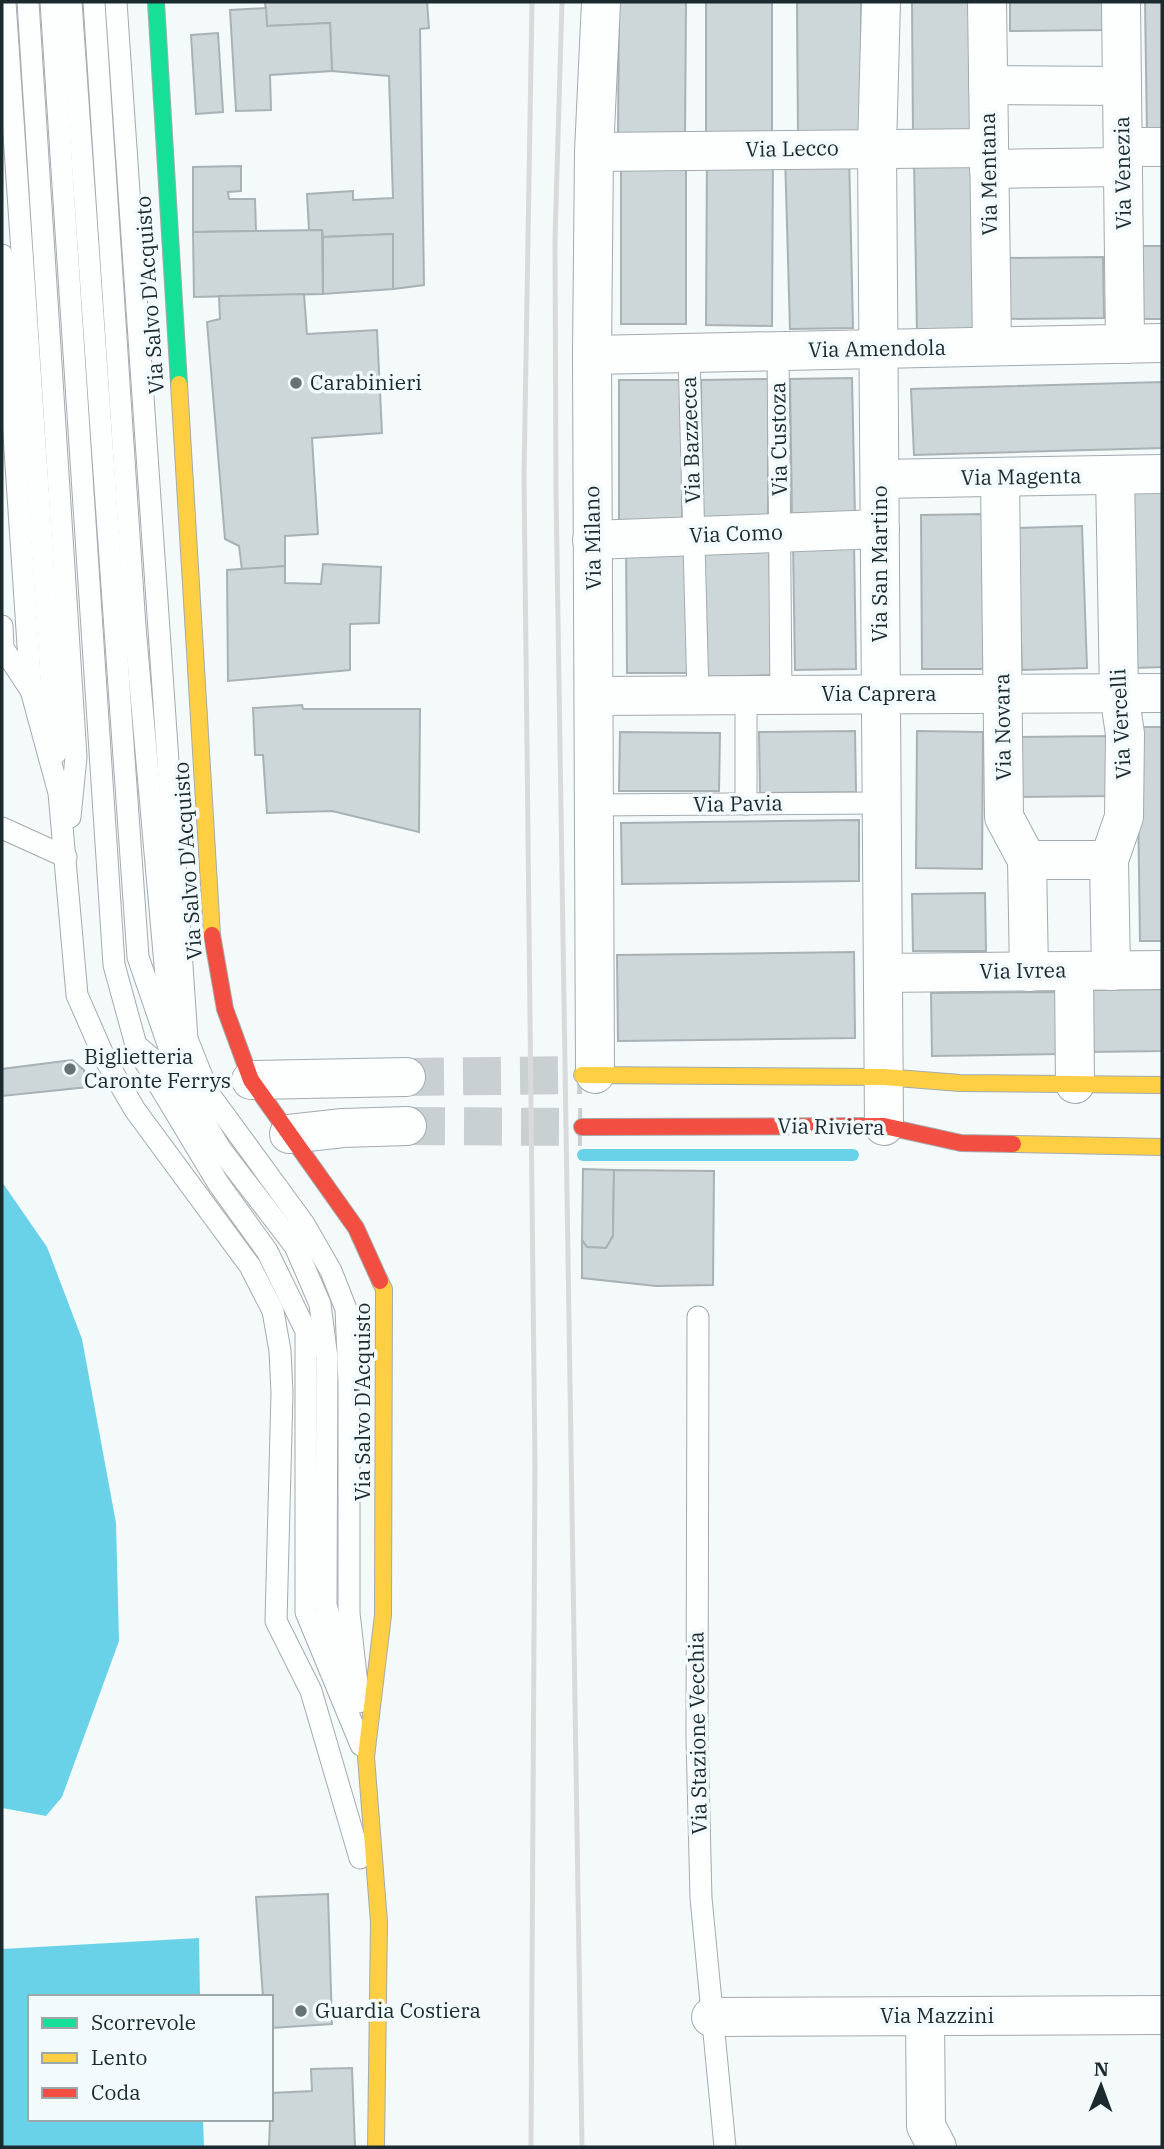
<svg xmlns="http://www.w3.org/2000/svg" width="1164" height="2149" font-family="'IBM Plex Serif',serif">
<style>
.water{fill:#6ad2e8}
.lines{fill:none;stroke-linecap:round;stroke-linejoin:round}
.stream{stroke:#6ad2e8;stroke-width:12}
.building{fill:#cdd7d9;stroke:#a8b2b4;stroke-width:2}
.street-tunnel{stroke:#c9d0d1;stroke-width:38;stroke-dasharray:38 19;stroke-linecap:butt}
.lane-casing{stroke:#a3abae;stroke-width:23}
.street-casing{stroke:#a3abae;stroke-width:40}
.fast-casing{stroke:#a3abae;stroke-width:18}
.slow-casing{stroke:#a3abae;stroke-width:18}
.jam-casing{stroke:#a3abae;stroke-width:18}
.lane{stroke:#fdfefe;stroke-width:21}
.street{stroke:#fdfefe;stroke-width:38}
.fast{stroke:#16e098;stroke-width:16}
.slow{stroke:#ffcf43;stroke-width:16}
.jam{stroke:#f24e42;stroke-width:16}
.rail{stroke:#d9dbdb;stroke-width:5}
.poi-dot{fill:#677275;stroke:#f2fafc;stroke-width:2.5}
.labels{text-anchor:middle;stroke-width:7;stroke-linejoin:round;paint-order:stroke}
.street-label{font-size:21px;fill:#1b2a2e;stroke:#f2fafc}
.poi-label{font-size:21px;fill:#1b2a2e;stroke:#f2fafc;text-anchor:start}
</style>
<rect width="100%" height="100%" fill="#f4f9fa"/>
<g class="water">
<polygon points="2,1182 47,1247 82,1339 116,1523 119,1641 62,1797 46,1816 2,1808"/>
<polygon points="199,1938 200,1997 30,1997 30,2119 203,2119 204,2147 2,2147 2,1949"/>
</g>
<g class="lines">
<polyline class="stream" points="583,1155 853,1155"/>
</g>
<g class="building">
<polygon points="265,2 427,2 429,28 420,29 424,285 393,289 393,234 323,237 322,230 309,230 307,194 353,191 353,200 393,198 389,76 332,71 330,23 267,26"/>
<polygon points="619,2 686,2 685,137 618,136"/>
<rect x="706" y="2" width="66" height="133"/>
<polygon points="797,2 861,2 861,136 798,136"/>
<polygon points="912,2 976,2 978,133 913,134"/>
<polygon points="1010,2 1108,2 1108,30 1010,31"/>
<polygon points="1145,2 1162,2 1162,134 1147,134"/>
<polygon points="266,8 267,26 330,23 332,71 270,75 271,110 236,111 230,10"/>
<polygon points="218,33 223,112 196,114 191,35"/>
<polygon points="707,154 773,154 772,326 706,325"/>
<polygon points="849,154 853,328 790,329 785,155"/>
<rect x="621" y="155" width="65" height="169"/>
<polygon points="983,158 986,331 917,333 914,160"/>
<polygon points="241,166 241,191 228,192 229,199 255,199 256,231 193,232 193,167"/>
<polygon points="322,230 323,294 194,297 193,232"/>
<polygon points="393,234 393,289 323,294 323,237"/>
<polygon points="1136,246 1162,246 1162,319 1137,319"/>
<polygon points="1103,257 1104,318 1005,319 1004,258"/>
<polygon points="304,294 307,334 377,330 382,433 312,438 318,534 285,536 285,566 242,570 239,546 225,539 207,322 220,319 219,296"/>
<polygon points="852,378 855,517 792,518 790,379"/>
<polygon points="768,379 768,516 702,517 701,380"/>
<rect x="619" y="380" width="63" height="141"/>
<polygon points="1162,382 1162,448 914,455 911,389"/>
<polygon points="1162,492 1162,667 1135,668 1129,493"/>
<polygon points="984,514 985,669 922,669 921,515"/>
<polygon points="1082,526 1087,668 1022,670 1017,528"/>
<polygon points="769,541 772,675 705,677 703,543"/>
<polygon points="854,542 856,669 795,670 793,543"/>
<polygon points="689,544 690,673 627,673 626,545"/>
<polygon points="323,564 381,567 379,623 350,624 350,670 228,681 227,570 285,566 285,583 321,584"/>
<polygon points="302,705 303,709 420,709 419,832 332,811 267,813 263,755 255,755 253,708"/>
<polygon points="1137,727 1162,727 1162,941 1140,941"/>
<polygon points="855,731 856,792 760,793 759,732"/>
<polygon points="917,731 983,732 982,869 916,868"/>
<polygon points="620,732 720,733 719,791 619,791"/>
<polygon points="1114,736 1115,796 1018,797 1017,737"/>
<polygon points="859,820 859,881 622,884 621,823"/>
<polygon points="985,893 986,951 913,951 912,894"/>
<polygon points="854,952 855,1038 618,1041 617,955"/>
<polygon points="1162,989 1162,1051 1090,1052 1089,990"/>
<polygon points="1057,992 1059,1054 932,1056 931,993"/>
<polygon points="72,1060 84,1070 88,1087 2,1096 2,1069"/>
<polygon points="583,1169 614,1170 613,1236 606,1248 587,1247 582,1240"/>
<polygon points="614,1170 714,1171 713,1285 656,1286 582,1278 582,1240 587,1247 606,1248 613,1236"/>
<polygon points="328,1894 332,2024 271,2028 271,1997 263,1997 256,1897"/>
<polygon points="352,2068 355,2147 269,2147 271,2093 312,2091 311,2069"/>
</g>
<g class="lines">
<g class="street-tunnel">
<polyline points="406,1077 582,1075"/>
<polyline points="407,1126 582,1127"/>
</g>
<g class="lane-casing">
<g id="lane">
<polyline points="5,2 56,753"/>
<polyline points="28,2 76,757 70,817"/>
<polyline points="51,2 114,965 136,1045 182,1084"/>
<polyline points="71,2 138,957 181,1082"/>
<polyline points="94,2 135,627 170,1021 187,1039 209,1094 304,1224 331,1271 346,1309 349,1382 349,1613 359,1702"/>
<polyline points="116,2 187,1039"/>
<polyline points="2,255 31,690 59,793 77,995 105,1059 135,1110 250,1266 273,1311 280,1351 282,1393 276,1621 311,1691 360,1858"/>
<polyline points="778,351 781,695"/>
<polyline points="689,353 698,695"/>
<polyline points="2,626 3,648 30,689"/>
<polyline points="746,695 746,804"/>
<polyline points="594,805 882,803"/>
<polyline points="2,828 66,857"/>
<polyline points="144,1060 218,1183 267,1251 306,1331 306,1612 361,1745"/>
<polyline points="179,1071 182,1084 221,1150 295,1246 320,1304 327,1358 326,1605 346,1680"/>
<polyline points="698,1317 697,1738 701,1898 725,2147"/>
</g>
</g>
<g class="street-casing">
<g id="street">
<polyline points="881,2 877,148 884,1126"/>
<polyline points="987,2 992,346"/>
<polyline points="1121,2 1125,344"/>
<polyline points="988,85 1122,86"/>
<polyline points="1123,147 1162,147"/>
<polyline points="594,152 989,148"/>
<polyline points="989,169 1123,167"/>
<polyline points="592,355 1162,343"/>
<polyline points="1000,477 1004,817 1027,860 1029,972"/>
<polyline points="880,479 1162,474"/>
<polyline points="592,540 880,529"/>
<polyline points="596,696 1162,693"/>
<polyline points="1027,860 1109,860"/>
<polyline points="1074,971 1075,1084"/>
<polyline points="1111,971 1109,860 1124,817 1125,734 1119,693 1115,475"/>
<polyline points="883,973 1162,970"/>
<polyline points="595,1074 592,355 594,152 601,2"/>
<polyline points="251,1080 406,1077"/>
<polyline points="289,1134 343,1128 407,1126"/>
<polyline points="925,2016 926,2126 937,2147"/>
<polyline points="711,2017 1162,2015"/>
</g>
</g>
<g class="fast-casing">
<polyline id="fast" points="156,2 179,384"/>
</g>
<g class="slow-casing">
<g id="slow">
<polyline points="179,384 212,935"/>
<polyline points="582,1075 884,1077 960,1083 1162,1085"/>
<polyline points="1013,1144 1162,1147"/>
<polyline points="366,1757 383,1615 384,1289 380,1281"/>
<polyline points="366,1757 379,1922 376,2147"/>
</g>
</g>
<g class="jam-casing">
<g id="jam">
<polyline points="212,935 225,1009 251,1080 356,1228 380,1281"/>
<polyline points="582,1127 884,1126 961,1143 1013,1144"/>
</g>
</g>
<use href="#lane" class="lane"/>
<use href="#street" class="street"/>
<use href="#fast" class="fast"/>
<use href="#slow" class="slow"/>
<use href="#jam" class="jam"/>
<g class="rail">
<polyline points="562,2 555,239 556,492 582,2147"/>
<polyline points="531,2147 535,1465 524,476 532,2"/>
</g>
</g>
<g class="poi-dot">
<circle cx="296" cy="383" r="7"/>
<circle cx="70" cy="1069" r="7"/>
<circle cx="301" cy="2011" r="7"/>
</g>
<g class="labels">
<g class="street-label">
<text transform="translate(792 149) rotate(-1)" y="7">Via Lecco</text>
<text transform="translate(1123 173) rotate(-91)" y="7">Via Venezia</text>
<text transform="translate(989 174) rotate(-91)" y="7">Via Mentana</text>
<text transform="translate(150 295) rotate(-94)" y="7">Via Salvo D'Acquisto</text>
<text transform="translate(877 349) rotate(-1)" y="7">Via Amendola</text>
<text transform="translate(779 439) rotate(-91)" y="7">Via Custoza</text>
<text transform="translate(691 440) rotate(-92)" y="7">Via Bazzecca</text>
<text transform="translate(1021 477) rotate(-1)" y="7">Via Magenta</text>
<text transform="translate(736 534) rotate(-2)" y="7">Via Como</text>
<text transform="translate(593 538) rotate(-91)" y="7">Via Milano</text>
<text transform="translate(880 564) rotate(-90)" y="7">Via San Martino</text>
<text x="879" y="701">Via Caprera</text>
<text transform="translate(1121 724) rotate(-93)" y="7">Via Vercelli</text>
<text transform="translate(1003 727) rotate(-91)" y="7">Via Novara</text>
<text transform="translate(738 804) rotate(-1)" y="7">Via Pavia</text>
<text transform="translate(188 861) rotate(-94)" y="7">Via Salvo D'Acquisto</text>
<text transform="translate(1023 971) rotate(-1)" y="7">Via Ivrea</text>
<text transform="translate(831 1127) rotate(1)" y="7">Via Riviera</text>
<text transform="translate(363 1402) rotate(-90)" y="7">Via Salvo D'Acquisto</text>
<text transform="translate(698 1733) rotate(-91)" y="7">Via Stazione Vecchia</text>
<text x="937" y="2023">Via Mazzini</text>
</g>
<g class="poi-label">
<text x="310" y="390">Carabinieri</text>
<text x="84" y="1064">Biglietteria<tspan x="84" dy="24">Caronte Ferrys</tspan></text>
<text x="315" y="2018">Guardia Costiera</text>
</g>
</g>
<rect width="1164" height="2149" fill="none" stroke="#1b2a2e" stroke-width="7"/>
<rect x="28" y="1995" width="245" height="126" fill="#f2fafc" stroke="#9ca7aa" stroke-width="2"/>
<rect x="42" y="2018" width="35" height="10" fill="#16e098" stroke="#9ca7aa" stroke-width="2"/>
<text x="91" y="2030" font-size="21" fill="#1b2a2e">Scorrevole</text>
<rect x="42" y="2053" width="35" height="10" fill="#ffcf43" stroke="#9ca7aa" stroke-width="2"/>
<text x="91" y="2065" font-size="21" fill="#1b2a2e">Lento</text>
<rect x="42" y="2088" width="35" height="10" fill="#f24e42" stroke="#9ca7aa" stroke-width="2"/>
<text x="91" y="2100" font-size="21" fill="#1b2a2e">Coda</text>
<g transform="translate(1101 2086) rotate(1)" stroke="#f2fafc" stroke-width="5" paint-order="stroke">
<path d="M0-5L12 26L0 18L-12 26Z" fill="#1b2a2e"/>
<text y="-10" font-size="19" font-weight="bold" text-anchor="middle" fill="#1b2a2e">N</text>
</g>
</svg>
